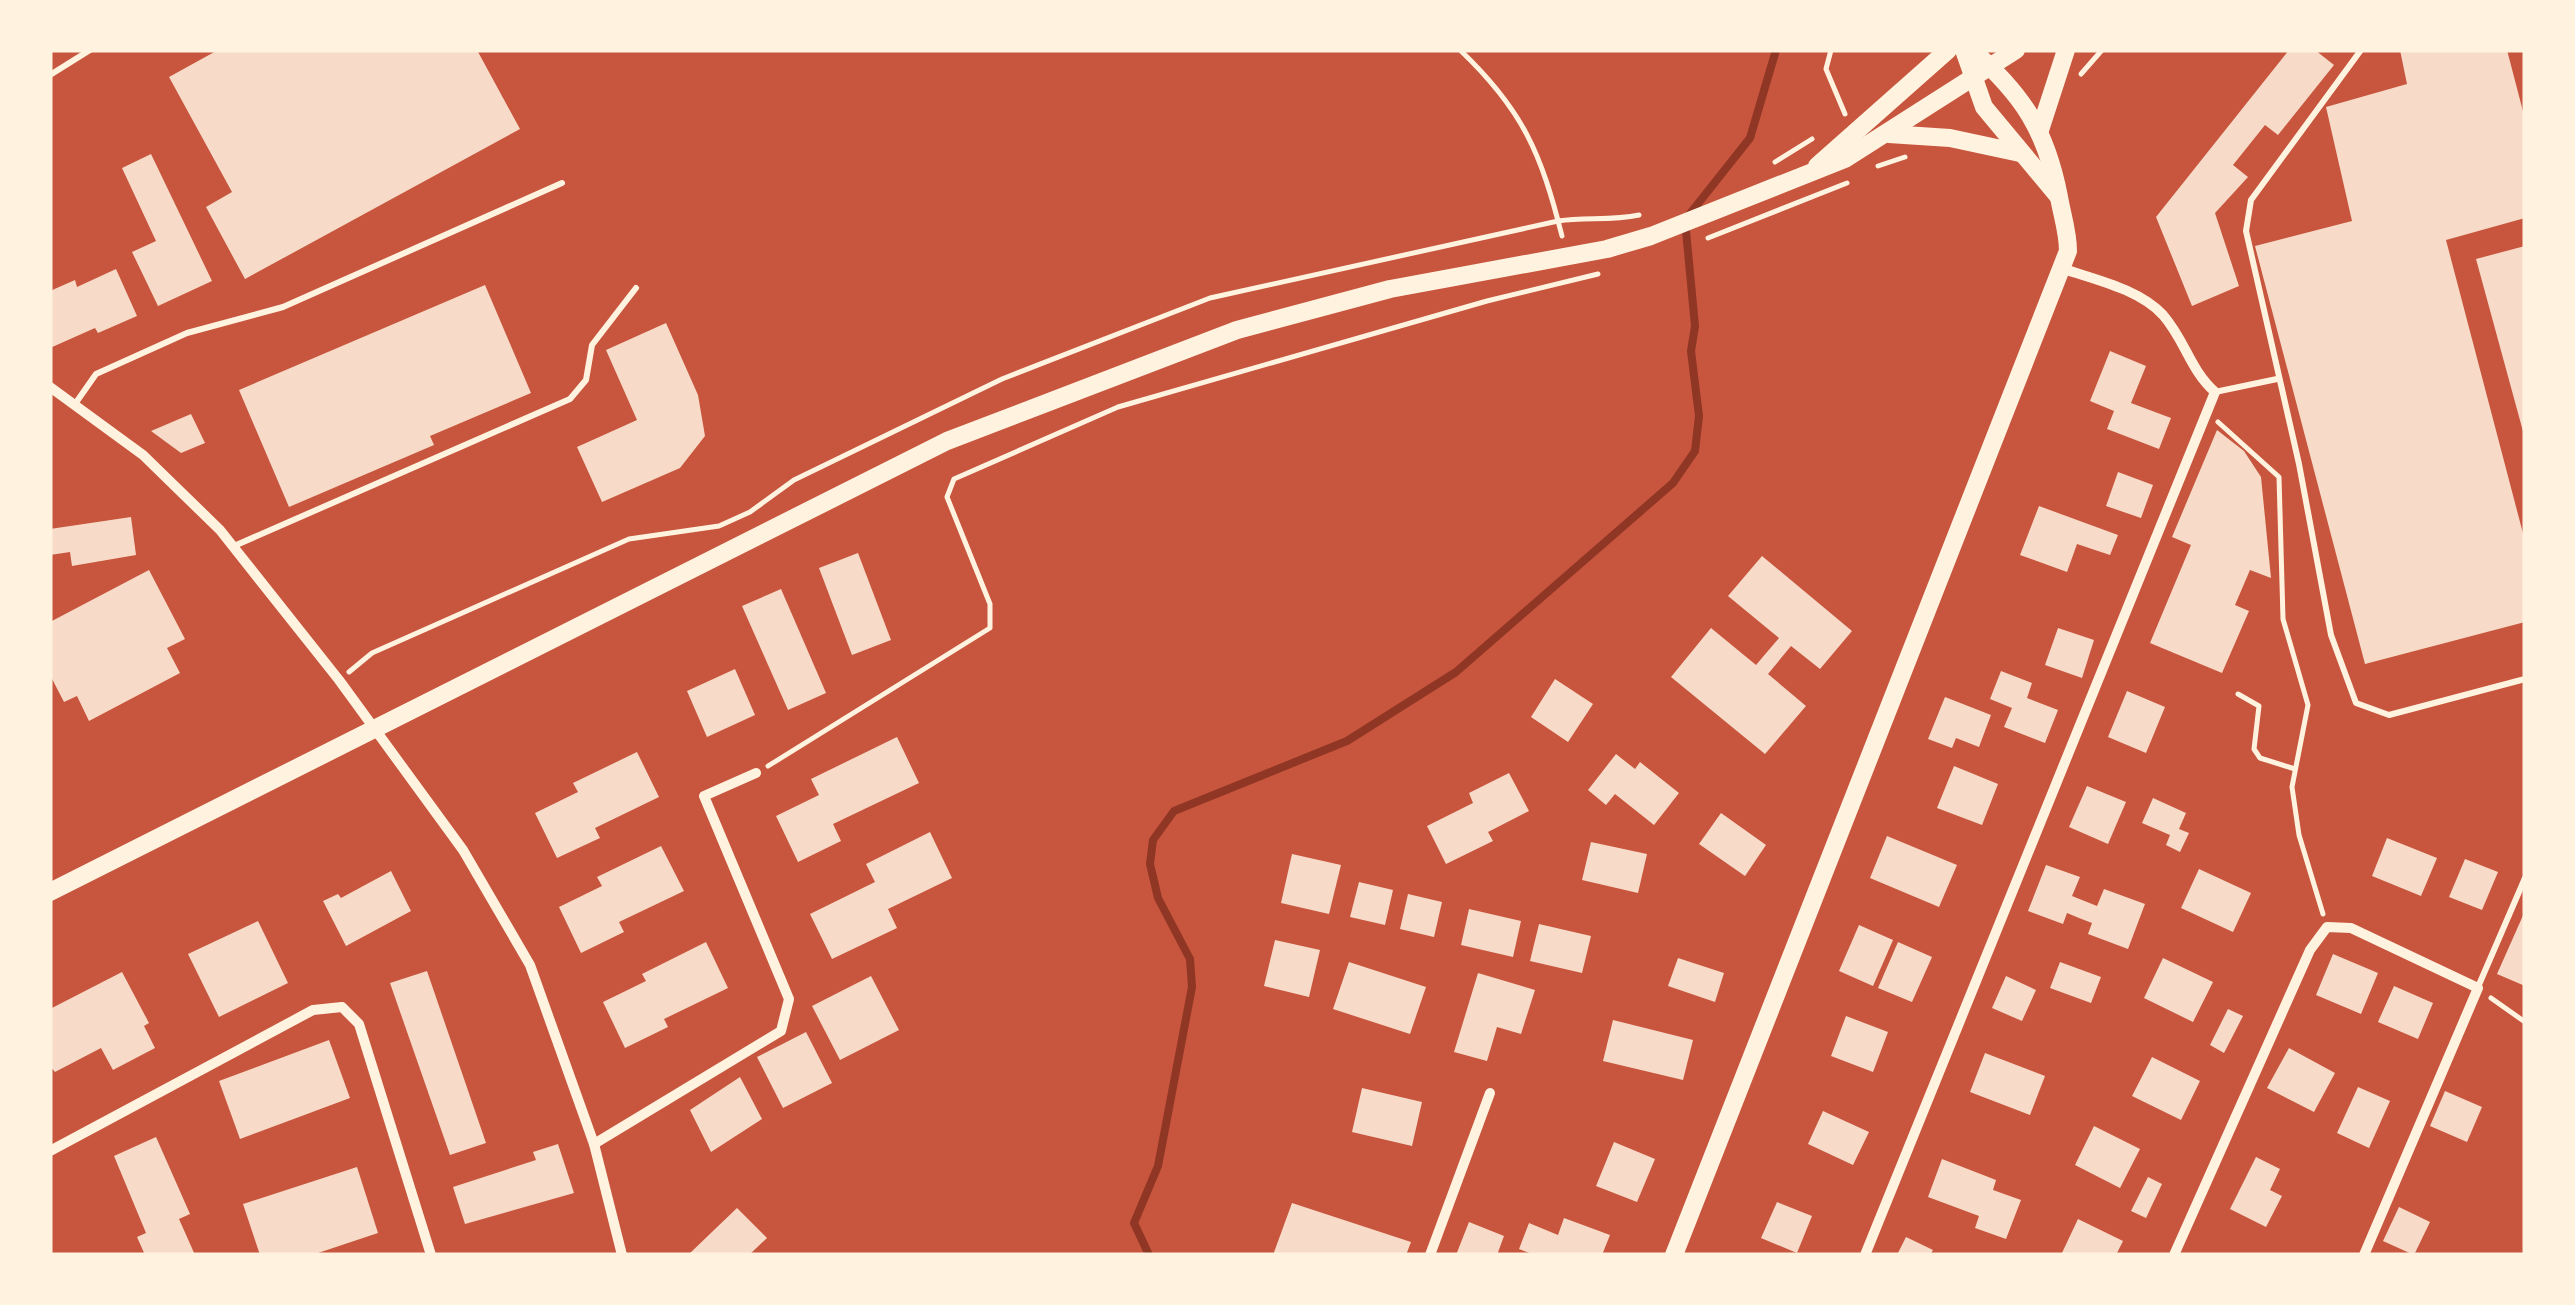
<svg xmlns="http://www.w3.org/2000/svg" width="2575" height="1305" font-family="Quicksand,sans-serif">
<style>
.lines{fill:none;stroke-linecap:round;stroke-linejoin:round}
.stream{stroke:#8f3625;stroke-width:8}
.building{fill:#f7dbc8}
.path{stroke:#fff3e0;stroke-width:5}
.service{stroke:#fff3e0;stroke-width:6}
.minor{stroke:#fff3e0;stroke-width:10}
.secondary{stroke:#fff3e0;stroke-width:18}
</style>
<rect width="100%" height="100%" fill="#c8553d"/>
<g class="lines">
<polyline class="stream" points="1149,1255 1134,1223 1158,1166 1192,987 1190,959 1158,898 1150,864 1153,840 1174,811 1347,741 1456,672 1673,483 1695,451 1699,416 1691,351 1695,326 1685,220 1750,138 1776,50"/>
</g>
<g class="building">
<polygon points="218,50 477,50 520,129 245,279 206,207 232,192 169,77"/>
<polygon points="2289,50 2315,50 2334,65 2278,135 2265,125 2233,165 2248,177 2215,213 2239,286 2192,306 2156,217"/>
<polygon points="2400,50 2507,50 2525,119 2525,218 2446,240 2525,541 2525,622 2365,664 2255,246 2352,221 2326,107 2407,84"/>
<polygon points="151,154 212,281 158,306 132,252 156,241 122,168"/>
<polygon points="2525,246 2525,435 2524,435 2476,259"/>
<polygon points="116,269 137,316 98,333 95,328 50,348 50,291 75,280 77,287"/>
<polygon points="485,285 531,393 430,436 434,445 289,507 239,390"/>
<polygon points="666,323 698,395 705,436 680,468 602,502 577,447 637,420 606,350"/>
<polygon points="2110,351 2146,366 2131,403 2171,418 2159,449 2107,429 2114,411 2090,401"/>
<polygon points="191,414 205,443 181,453 151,431"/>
<polygon points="2217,430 2244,451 2261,477 2271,578 2250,570 2235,605 2249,611 2222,673 2150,643 2191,545 2172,537"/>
<polygon points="2118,472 2153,485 2141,518 2106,506"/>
<polygon points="2039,506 2118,535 2110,555 2077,544 2067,572 2020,555"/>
<polygon points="131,517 136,555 72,566 70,552 50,555 50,529"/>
<polygon points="858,553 891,640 852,655 819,568"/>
<polygon points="1762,556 1852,631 1820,669 1791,646 1768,674 1806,706 1765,754 1671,677 1711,628 1756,665 1779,638 1728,596"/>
<polygon points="149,570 185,639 167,648 180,673 89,721 77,696 64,702 50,675 50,622"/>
<polygon points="781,589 826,693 788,710 742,606"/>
<polygon points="2058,628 2094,640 2082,678 2045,665"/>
<polygon points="735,669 755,715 707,737 687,691"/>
<polygon points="2001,671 2032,683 2027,698 2058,710 2045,743 2004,727 2012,708 1990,699"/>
<polygon points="1555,679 1593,704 1568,742 1531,717"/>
<polygon points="2127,691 2165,707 2146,753 2108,737"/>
<polygon points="1945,697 1991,715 1979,747 1956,738 1952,748 1928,739"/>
<polygon points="897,737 919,783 833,824 841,841 798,862 776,816 819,795 811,779"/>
<polygon points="637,752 659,797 595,828 600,838 557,858 535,813 578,792 573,783"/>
<polygon points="1616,754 1635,769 1640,762 1679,793 1654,825 1615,794 1606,805 1588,790"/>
<polygon points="1954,766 1998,784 1982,825 1937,808"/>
<polygon points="1509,773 1529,811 1488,832 1493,841 1446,864 1427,826 1473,803 1469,793"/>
<polygon points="2087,786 2126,802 2108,844 2069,827"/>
<polygon points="2153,798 2186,813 2179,829 2189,833 2180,852 2166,845 2170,835 2142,823"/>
<polygon points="1721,813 1766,845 1745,876 1699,844"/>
<polygon points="930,832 952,878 888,909 897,928 832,959 810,914 875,882 866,864"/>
<polygon points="1887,836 1957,865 1939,907 1870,878"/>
<polygon points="2387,838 2437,858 2421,896 2372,876"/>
<polygon points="1591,842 1647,854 1638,893 1582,880"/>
<polygon points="661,846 684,891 619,922 624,932 581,953 559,907 602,886 597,877"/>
<polygon points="1292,854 1341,865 1329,914 1281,903"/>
<polygon points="2465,859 2498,872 2482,910 2449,897"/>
<polygon points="2046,865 2080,877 2072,896 2097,906 2104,889 2145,904 2128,949 2088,934 2092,923 2079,918 2067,913 2063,924 2028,911"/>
<polygon points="2199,869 2251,893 2233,932 2181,908"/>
<polygon points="391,871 411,911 346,946 323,901 338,894 341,898"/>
<polygon points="1359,882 1393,890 1385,925 1350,917"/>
<polygon points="1408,894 1442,902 1434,937 1400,929"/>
<polygon points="1469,909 1521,921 1513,957 1461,945"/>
<polygon points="2525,911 2525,986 2497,974"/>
<polygon points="258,921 288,983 219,1017 188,954"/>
<polygon points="1539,924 1591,936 1582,973 1530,961"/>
<polygon points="1859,925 1893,940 1873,986 1839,971"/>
<polygon points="1275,940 1320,950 1309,997 1264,986"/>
<polygon points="706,942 728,988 664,1019 668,1027 625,1048 603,1002 646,981 642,974"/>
<polygon points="1898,942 1932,957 1912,1002 1878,988"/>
<polygon points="2333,954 2378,973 2361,1014 2316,995"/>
<polygon points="1678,958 1724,973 1715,1002 1668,986"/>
<polygon points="2163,958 2213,982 2193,1022 2144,998"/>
<polygon points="1349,962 1426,987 1410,1034 1333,1009"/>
<polygon points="2060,962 2101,977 2091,1003 2050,988"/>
<polygon points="427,971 486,1143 450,1155 390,983"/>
<polygon points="122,972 149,1023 144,1026 155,1048 113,1070 101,1048 55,1072 50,1066 50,1009"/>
<polygon points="1478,973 1535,990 1521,1034 1497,1027 1487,1061 1454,1052"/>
<polygon points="871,976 899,1030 840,1060 812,1006"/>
<polygon points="2006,976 2036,990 2022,1021 1992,1008"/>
<polygon points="2394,986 2433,1003 2418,1039 2378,1022"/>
<polygon points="2228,1009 2243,1016 2224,1053 2210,1045"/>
<polygon points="1846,1016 1888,1032 1873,1072 1831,1056"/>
<polygon points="1613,1020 1693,1040 1683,1080 1603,1061"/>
<polygon points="806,1032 832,1083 783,1108 757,1057"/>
<polygon points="329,1040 350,1098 240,1139 219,1081"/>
<polygon points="2289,1048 2335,1073 2314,1112 2267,1088"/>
<polygon points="1985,1053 2045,1076 2030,1115 1970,1092"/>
<polygon points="2152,1057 2200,1081 2181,1120 2132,1096"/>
<polygon points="740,1077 762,1119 711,1152 690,1110"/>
<polygon points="2358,1087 2390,1101 2369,1148 2337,1133"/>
<polygon points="1362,1088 1422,1102 1412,1146 1352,1132"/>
<polygon points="2445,1091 2482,1107 2467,1142 2430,1126"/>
<polygon points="1823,1111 1869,1132 1853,1165 1808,1144"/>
<polygon points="2094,1126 2140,1149 2120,1188 2075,1165"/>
<polygon points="156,1137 190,1214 179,1219 195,1255 145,1255 137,1237 146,1233 114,1156"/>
<polygon points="1614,1142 1655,1159 1637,1202 1596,1186"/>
<polygon points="558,1144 574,1193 465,1224 453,1187 536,1160 533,1152"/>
<polygon points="2256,1157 2280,1169 2270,1190 2282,1196 2266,1227 2230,1209"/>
<polygon points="1942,1159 1996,1180 1993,1190 2021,1200 2006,1239 1975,1228 1979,1216 1928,1197"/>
<polygon points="357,1167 378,1233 312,1255 260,1255 243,1204"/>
<polygon points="2148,1177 2162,1184 2146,1218 2131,1211"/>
<polygon points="1777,1202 1812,1216 1797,1253 1761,1238"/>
<polygon points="1292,1203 1411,1242 1406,1255 1273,1255"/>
<polygon points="2399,1207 2430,1222 2414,1255 2383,1241"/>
<polygon points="737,1208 767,1238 749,1255 688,1255"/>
<polygon points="1564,1218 1610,1235 1602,1255 1535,1255 1519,1249 1529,1223 1558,1235"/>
<polygon points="2078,1219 2123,1241 2116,1255 2061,1255"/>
<polygon points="1469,1222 1504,1236 1497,1255 1456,1255"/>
<polygon points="1906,1237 1933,1250 1930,1255 1897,1255"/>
</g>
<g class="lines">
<g class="path">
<path d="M 1460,50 C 1523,110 1541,153 1562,236"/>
<polyline points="1831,50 1826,69 1845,114"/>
<polyline points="2081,74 2102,50"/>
<polyline points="1775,162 1812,139"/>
<polyline points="1878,166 1905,157"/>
<polyline points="1708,238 1847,183"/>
<polyline points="2218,422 2279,477 2283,619 2308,705 2292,787 2299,835 2323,914"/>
<path d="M 349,672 L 372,653 L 629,539 L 719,526 L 750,512 L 794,480 L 1002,379 L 1210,298 L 1558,221 C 1586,217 1611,221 1639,215"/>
<polyline points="2238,694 2259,706 2254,749 2260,758 2295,769"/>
<polyline points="768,766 990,628 990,604 947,497 954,479 1118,407 1487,301 1598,274"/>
<polyline points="2491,998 2525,1022"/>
</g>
<g class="service">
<polyline points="2361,50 2251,200 2246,231 2299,464 2331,635 2356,703 2389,715 2525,679"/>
<polyline points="50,75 90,50"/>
<polyline points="2215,392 2277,379"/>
<polyline points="75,404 96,374 187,333 283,307 562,183"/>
<polyline points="234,546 570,399 586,380 592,345 636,288"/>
<polyline points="2478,987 2525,878"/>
</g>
<g class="minor">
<polyline points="50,387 143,455 220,530 339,680 463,850 530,965 594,1144 622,1255"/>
<polyline points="594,1144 781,1031 789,999 704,796 756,773"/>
<polyline points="50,1151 313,1010 342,1007 359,1024 431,1255"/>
<polyline points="1430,1255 1490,1093"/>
<path d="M 1865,1255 L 2215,392 C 2190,370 2185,340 2163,315 C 2139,289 2096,280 2064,269"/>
<polyline points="2174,1255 2310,950 2327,927 2351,928 2478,988 2364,1255"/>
</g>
<g class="secondary">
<polyline points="1964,50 1984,107 2058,196"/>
<polyline points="2040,130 2066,50"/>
<polyline points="1889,134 1950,138 2020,153"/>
<polyline points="1817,166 1948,50"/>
<polyline points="50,892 947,441 1237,330 1390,289 1607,249 1651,236 1845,159 2016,50"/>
<path d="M 1674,1255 L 2068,251 C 2068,232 2062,215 2059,197 C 2046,130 2023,95 1972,50"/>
</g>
</g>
<rect width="2575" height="1305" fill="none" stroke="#fff3e0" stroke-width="105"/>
</svg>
